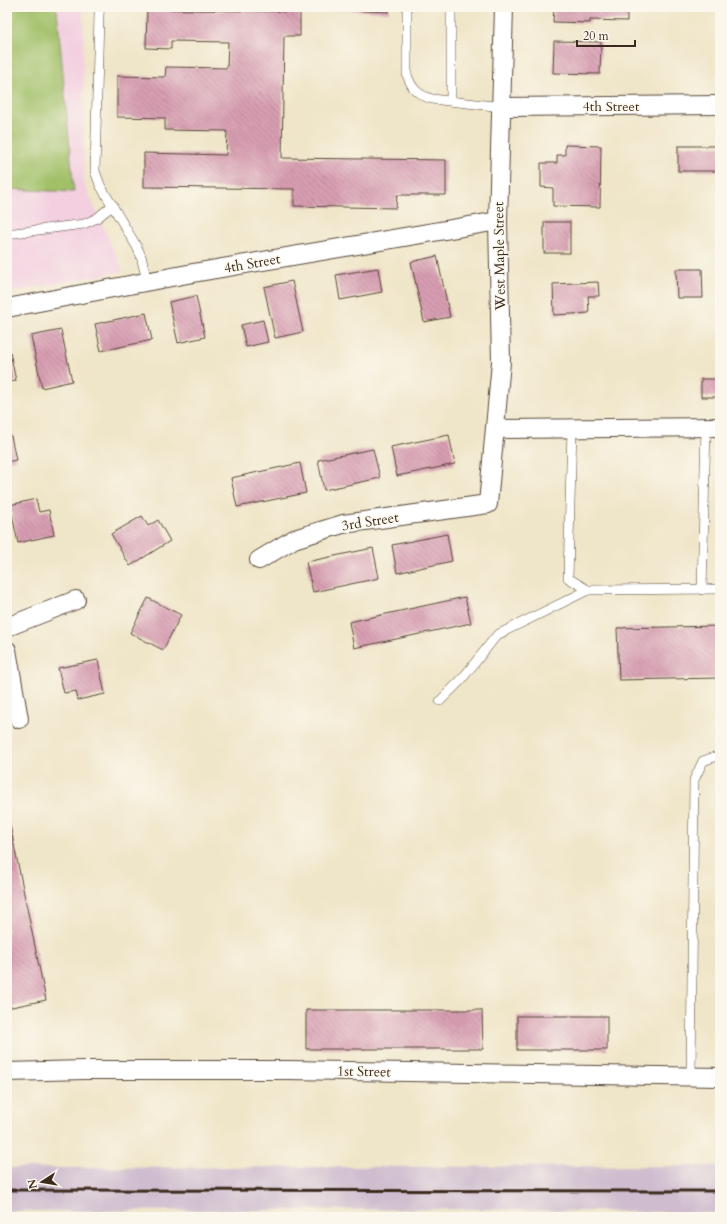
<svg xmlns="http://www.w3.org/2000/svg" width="727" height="1224" font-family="Cardo,serif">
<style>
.built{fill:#f3cfe0}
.railway{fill:#cfbdcf}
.pitch{fill:#a1c068;stroke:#6e7543}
.building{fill:url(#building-back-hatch)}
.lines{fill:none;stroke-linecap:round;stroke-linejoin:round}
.lane-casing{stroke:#564638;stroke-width:10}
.street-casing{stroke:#564638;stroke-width:20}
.lane{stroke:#fff;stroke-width:9}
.street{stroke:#fff;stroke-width:18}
.rail{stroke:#3b2a1e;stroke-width:3}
.labels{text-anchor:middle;stroke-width:3;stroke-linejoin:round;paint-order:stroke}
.street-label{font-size:14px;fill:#3b2a1e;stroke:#fbf7ec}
</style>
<defs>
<pattern id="building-back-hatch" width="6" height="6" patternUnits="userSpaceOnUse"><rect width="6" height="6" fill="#d89eb2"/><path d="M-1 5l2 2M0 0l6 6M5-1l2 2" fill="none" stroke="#b08190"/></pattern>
</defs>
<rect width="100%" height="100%" fill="#fbf7ec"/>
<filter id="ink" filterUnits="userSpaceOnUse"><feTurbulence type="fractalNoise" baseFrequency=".025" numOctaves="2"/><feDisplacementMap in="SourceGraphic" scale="8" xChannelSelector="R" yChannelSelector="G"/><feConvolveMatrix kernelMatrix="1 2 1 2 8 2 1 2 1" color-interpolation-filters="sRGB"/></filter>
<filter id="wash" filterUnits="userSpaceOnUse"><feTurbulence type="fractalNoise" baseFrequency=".012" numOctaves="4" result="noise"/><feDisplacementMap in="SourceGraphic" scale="16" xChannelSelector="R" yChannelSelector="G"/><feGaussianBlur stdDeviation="0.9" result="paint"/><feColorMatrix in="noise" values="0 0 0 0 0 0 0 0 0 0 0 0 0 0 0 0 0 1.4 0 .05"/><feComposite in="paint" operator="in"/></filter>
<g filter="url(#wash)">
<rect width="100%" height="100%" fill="#efe5c8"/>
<polygon class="built" points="7,7 83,7 84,184 123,271 7,293"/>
<polygon class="railway" points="720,1166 720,1213 471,1209 7,1211 7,1168"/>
<polygon class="pitch" points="7,7 54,7 57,10 74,192 7,189"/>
<g id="blocks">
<g class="building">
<polygon points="324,7 389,7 389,12 324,9"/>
<polygon points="554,7 627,7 627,21 590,20 590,23 553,22"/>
<polygon points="147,9 300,12 300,36 284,36 282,158 446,160 446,195 397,195 396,208 294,206 294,189 144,187 144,153 226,155 227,131 165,130 165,118 117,117 117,76 165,77 166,67 227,68 228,42 171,41 171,49 146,48"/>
<polygon points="554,41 601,42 600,74 553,73"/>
<polygon points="565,145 601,146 600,207 553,206 553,188 541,187 541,163 557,163 557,155 565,155"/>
<rect x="678" y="146" width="42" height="25"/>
<rect x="544" y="222" width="26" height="31"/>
<polygon points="437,256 450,317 424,322 411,262"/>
<polygon points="378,268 382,292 340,300 336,275"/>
<polygon points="676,269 702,269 703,298 677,298"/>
<polygon points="292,281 303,332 275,338 264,287"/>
<polygon points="598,282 599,296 588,296 589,313 554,315 553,284"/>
<polygon points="196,296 205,337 178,343 169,302"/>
<polygon points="146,313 152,340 101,351 95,324"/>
<polygon points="263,320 268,342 246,347 241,325"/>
<polygon points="61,330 72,381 42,388 31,336"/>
<polygon points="7,352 10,352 16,381 7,382"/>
<rect x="701" y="379" width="19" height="18"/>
<polygon points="449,435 455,464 397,476 391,447"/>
<polygon points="11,436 16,460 7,462 7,437"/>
<polygon points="373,449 380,478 324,490 318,460"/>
<polygon points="300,463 306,493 237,507 231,478"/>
<polygon points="36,499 39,512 49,510 54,535 18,543 10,505"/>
<polygon points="142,516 148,526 158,520 170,541 130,566 111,534"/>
<polygon points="447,534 452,561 397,573 392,545"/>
<polygon points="373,548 379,578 313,592 306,562"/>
<polygon points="465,597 471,623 354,648 349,622"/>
<polygon points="148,598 181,615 163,650 130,633"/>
<polygon points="720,626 720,678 619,680 617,628"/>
<polygon points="98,660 105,694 78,700 76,691 64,693 58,668"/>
<polygon points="7,811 46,1000 7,1008"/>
<polygon points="306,1010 482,1010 483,1049 306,1049"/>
<rect x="517" y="1016" width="90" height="34"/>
</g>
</g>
</g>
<g filter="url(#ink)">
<use href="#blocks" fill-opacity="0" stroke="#564638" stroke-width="1"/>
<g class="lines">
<g class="lane-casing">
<g id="lane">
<polyline points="100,7 99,14 95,171 100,185 137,247 141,256 147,281"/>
<path d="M 407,7 L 407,75 C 412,89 418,95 432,99 L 502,107"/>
<polyline points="451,101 451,7"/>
<polyline points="7,234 84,224 97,218 113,205"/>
<polyline points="572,428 568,578 588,590 720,589"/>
<polyline points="702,590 706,427"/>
<polyline points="440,701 462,679 497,635 588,590"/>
<polyline points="691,1077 694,780 703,761 720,755"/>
</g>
</g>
<g class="street-casing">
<g id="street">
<polyline points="502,107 720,105"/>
<polyline points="7,308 193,273 498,221"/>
<polyline points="495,429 720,427"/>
<polyline points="259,560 294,539 343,524 488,504 501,362 498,221 504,7"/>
<polyline points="7,627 76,600"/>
<polyline points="7,650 19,719"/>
<polyline points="7,1072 84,1070 288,1070 720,1077"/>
</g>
</g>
<use href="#lane" class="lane"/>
<use href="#street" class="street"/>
<polyline class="rail" points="7,1190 720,1191"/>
</g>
</g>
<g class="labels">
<g class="street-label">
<text x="611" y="111">4th Street</text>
<text transform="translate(499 256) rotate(-91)" y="5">West Maple Street</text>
<text transform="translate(252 263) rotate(-10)" y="5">4th Street</text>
<text transform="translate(370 521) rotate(-9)" y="5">3rd Street</text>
<text transform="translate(364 1071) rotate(1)" y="5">1st Street</text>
</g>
</g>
<rect width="727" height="1224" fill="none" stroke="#fbf7ec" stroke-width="24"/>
<g transform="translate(42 1182) rotate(258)" stroke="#fbf7ec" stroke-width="3" paint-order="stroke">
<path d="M0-3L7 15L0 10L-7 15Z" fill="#3b2a1e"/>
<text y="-6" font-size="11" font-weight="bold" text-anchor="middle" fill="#3b2a1e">N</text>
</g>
<path d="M577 40v6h58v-6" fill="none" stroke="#3b2a1e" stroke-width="2"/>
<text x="583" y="40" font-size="12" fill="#3b2a1e" stroke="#fbf7ec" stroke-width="3" paint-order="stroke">20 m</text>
</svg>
